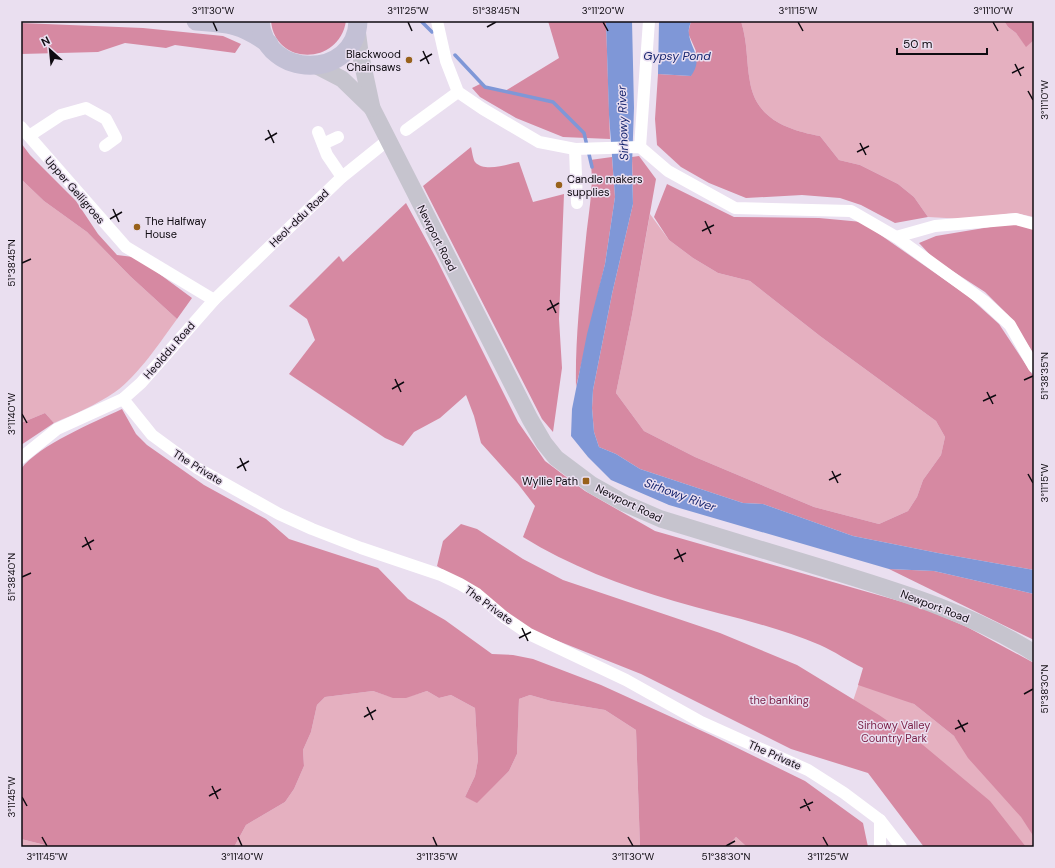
<svg xmlns="http://www.w3.org/2000/svg" width="1055" height="868" font-family="'DM Sans',sans-serif">
<style>
.green{fill:#e5b0c0}
.forest{fill:#d689a2}
.water{fill:#7f97d7}
.lines{fill:none;stroke-linecap:round;stroke-linejoin:round}
.stream{stroke:#7f97d7;stroke-width:3.5}
.street{stroke:#fff;stroke-width:12}
.secondary{stroke:#c6c4ce;stroke-width:17}
.primary{stroke:#c3c0d5;stroke-width:19}
.ticks{fill:none;stroke:#0f0b11;stroke-width:1.5}
.poi-dot{fill:#98611b;stroke:#eadff0;stroke-width:1.5}
.labels{text-anchor:middle;stroke-width:3;stroke-linejoin:round;paint-order:stroke}
.poi-label{font-size:11px;fill:#0f0b11;stroke:#eadff0;text-anchor:end}
.street-label{font-size:11px;fill:#0f0b11;stroke:#eadff0}
.park-label{font-size:11px;fill:#7a1f46;stroke:#eadff0}
.water-label{font-size:12px;font-style:italic;fill:#16256f;stroke:#eadff0}
.neatline{fill:none;stroke:#0f0b11;stroke-width:1.5}
.ticks-label{font-size:10px;text-anchor:middle;fill:#0f0b11}
</style>
<rect width="100%" height="100%" fill="#eadff0"/>
<g class="green">
<path d="M 741,21 L 1004,21 L 1008,27 L 1016,33 L 1026,46 L 1034,40 L 1034,217 L 1015,213 L 964,219 L 928,217 L 914,197 L 898,184 L 860,165 L 839,160 L 820,136 C 788,130 756,119 750,82 C 746,60 748,44 741,21 Z"/>
<path d="M 21,179 L 44,201 L 87,232 L 130,276 L 177,319 C 161,341 137,377 115,392 C 96,405 75,414 54,423 L 45,413 L 21,423 Z"/>
<polygon points="650,214 669,240 693,258 718,273 750,281 820,336 936,421 945,437 941,455 923,480 917,497 908,511 879,524 814,507 695,457 644,431 616,393 632,315"/>
<polygon points="860,680 914,704 954,736 1034,821 1034,847 983,847 852,704"/>
<path d="M 373,691 C 398,700 402,699 427,691 L 439,698 L 451,695 L 475,708 L 478,760 L 475,776 L 465,797 L 477,802 L 509,771 L 517,754 L 519,699 L 530,695 L 551,701 L 605,710 L 636,730 L 640,847 L 234,847 L 246,825 L 285,802 L 294,789 L 304,766 L 303,750 L 311,732 L 317,705 L 325,697 Z"/>
<polygon points="736,837 747,847 727,847"/>
<polygon points="21,839 53,847 21,847"/>
</g>
<g class="forest">
<path d="M 271,21 L 346,21 C 339,66 275,66 271,21 Z"/>
<polygon points="548,21 606,21 610,139 563,137 516,118 480,97 472,88 482,83 485,87 505,91 559,58"/>
<path d="M 691,21 L 741,21 C 748,44 746,60 750,82 C 756,119 788,130 820,136 L 839,160 L 860,165 L 898,184 L 914,197 L 928,217 L 895,223 L 861,205 L 840,198 L 802,195 L 746,198 L 709,183 L 681,167 L 657,145 L 655,119 L 658,74 L 691,76 L 696,51 L 688,33 Z"/>
<polygon points="1004,21 1034,21 1034,40 1026,47 1016,33 1008,27"/>
<polygon points="21,23 143,28 223,36 241,44 235,53 175,45 166,48 125,43 98,52 21,54"/>
<polygon points="21,143 30,155 76,201 98,234 117,255 133,257 150,267 192,298 177,319 130,276 87,232 44,201 21,179"/>
<path d="M 471,147 C 472,151 473,159 475,162 C 485,173 507,164 519,162 L 533,202 L 564,194 L 559,319 L 562,368 L 553,432 L 542,419 L 423,186 Z"/>
<polygon points="639,156 656,179 632,315 616,393 644,431 695,457 814,507 879,524 908,511 917,497 923,480 941,455 945,437 936,421 820,336 750,281 718,273 693,258 669,240 654,217 667,184 734,217 819,218 862,222 968,296 999,324 1034,377 1034,570 938,553 853,536 763,504 743,503 640,469 616,454 599,447 594,432 592,408 593,390 612,294 633,204 632,157"/>
<path d="M 612,157 L 615,197 L 605,264 L 576,387 C 575,338 581,287 586,238 C 588,217 595,180 590,160 Z"/>
<path d="M 406,203 L 436,258 L 518,422 L 545,461 L 585,491 L 655,531 L 920,607 L 967,627 L 1034,663 L 1034,837 L 1021,817 L 968,758 L 954,736 L 914,704 L 858,685 L 863,668 C 848,661 834,651 820,645 C 773,625 722,615 674,601 C 622,586 568,565 523,537 L 535,506 L 518,484 L 481,443 L 474,416 L 466,395 L 440,418 L 414,432 L 403,446 L 385,438 L 289,374 L 315,340 L 307,319 L 289,306 L 339,256 L 343,262 Z"/>
<polygon points="1008,224 1034,227 1034,354 1008,315 985,292 934,259 919,243 936,236"/>
<path d="M 122,409 L 136,434 L 147,445 L 204,485 L 266,519 L 289,539 L 378,568 L 408,599 L 445,620 L 492,654 L 513,655 L 533,659 L 601,685 L 713,736 L 805,781 L 863,823 L 868,847 L 747,847 L 736,837 L 727,847 L 640,847 L 636,730 L 605,710 L 551,701 L 530,695 L 519,699 L 517,754 L 509,771 L 477,803 L 465,797 L 475,776 L 478,760 L 475,708 L 451,695 L 439,698 L 427,691 L 406,698 L 393,698 L 373,691 L 325,697 L 317,705 L 311,732 L 303,750 L 304,766 L 294,789 L 285,802 L 246,825 L 234,847 L 53,847 L 21,839 L 21,469 C 40,444 93,423 122,409 Z"/>
<polygon points="45,413 54,423 21,445 21,423"/>
<polygon points="461,524 477,529 523,559 563,580 720,633 797,665 879,715 923,745 990,801 1026,847 924,847 868,773 791,749 641,674 533,631 507,615 484,595 437,566 443,541"/>
<polygon points="889,569 934,571 1034,594 1034,640"/>
</g>
<g class="water">
<polygon points="606,21 632,21 634,108 632,165 633,204 612,294 593,390 592,408 594,432 599,447 616,454 640,469 743,503 763,504 853,536 938,553 1034,570 1034,594 934,571 889,569 669,505 611,480 588,457 571,436 572,409 587,334 605,264 615,197 609,115"/>
<path d="M 659,21 L 691,21 C 690,25 688,30 689,34 C 691,50 704,58 691,76 L 658,74 Z"/>
</g>
<g class="lines">
<g class="stream">
<polyline points="421,21 432,32"/>
<polyline points="455,55 485,87 553,102 584,133 592,167"/>
</g>
<g class="street">
<polyline points="437,21 446,61 458,92 483,109 539,142 575,149 640,147 668,171 735,208 851,211 896,237 984,301 1010,325 1034,367"/>
<polyline points="21,127 126,247 214,300"/>
<polyline points="406,130 458,92"/>
<polyline points="318,132 327,155 342,177"/>
<polyline points="29,136 61,115 86,108 106,119 116,138 105,146"/>
<polyline points="323,144 338,137"/>
<polyline points="640,147 649,21"/>
<polyline points="575,149 577,203"/>
<polyline points="896,237 935,226 1016,219 1034,224"/>
<polyline points="123,399 152,435 197,468 279,514 312,529 361,548 441,575 460,584 477,594 504,617 529,634 626,680 701,722 808,770 844,793 880,820 901,847"/>
<polyline points="21,458 57,429 123,399 141,383 214,300 342,177 388,140"/>
<polyline points="880,820 880,847"/>
</g>
<g class="secondary">
<path d="M 357,29 L 360,52 L 372,108 L 530,419 L 544,443 L 556,458 L 592,485 L 624,503 L 661,519 C 717,536 773,553 829,570 C 900,592 971,613 1034,653"/>
<polyline points="317,66 342,79 372,108"/>
</g>
<g class="primary">
<path d="M 196,21 C 229,23 242,24 269,44"/>
<path d="M 260,21 C 265,80 356,80 358,21"/>
</g>
</g>
<path class="ticks" d="M 213,22 L 217,31M 408,22 L 412,31M 603,22 L 608,31M 798,22 L 803,31M 993,22 L 998,31M 487,27 L 496,22M 423,51 L 429,64M 420,61 L 432,54M 1015,64 L 1021,76M 1012,73 L 1024,67M 1028,91 L 1033,100M 268,130 L 274,143M 265,140 L 277,133M 860,143 L 866,155M 857,152 L 869,146M 113,209 L 119,222M 110,219 L 122,212M 705,221 L 711,234M 702,231 L 714,225M 22,263 L 31,259M 550,300 L 556,313M 547,310 L 559,303M 395,379 L 401,392M 1024,380 L 1033,376M 392,389 L 404,382M 987,392 L 993,404M 983,401 L 996,395M 22,414 L 27,423M 240,458 L 246,471M 237,468 L 249,461M 832,471 L 838,483M 1028,474 L 1033,483M 829,480 L 841,474M 85,537 L 91,550M 82,547 L 94,540M 677,549 L 683,562M 674,559 L 686,553M 22,577 L 31,573M 522,628 L 528,641M 519,638 L 531,632M 1024,694 L 1033,689M 367,707 L 373,720M 364,717 L 376,710M 958,720 L 965,732M 955,729 L 968,723M 212,786 L 218,799M 209,796 L 221,789M 22,797 L 27,806M 804,799 L 810,811M 800,808 L 813,802M 42,837 L 47,846M 238,837 L 242,846M 433,837 L 437,846M 628,837 L 633,846M 823,837 L 828,846M 726,846 L 735,841"/>
<g class="poi-dot">
<circle cx="409" cy="60" r="4"/>
<circle cx="559" cy="185" r="4"/>
<circle cx="137" cy="227" r="4"/>
<rect x="582" y="477" width="8" height="8" rx="2"/>
</g>
<g class="labels">
<g class="poi-label">
<text x="401" y="58">Blackwood<tspan x="401" dy="13">Chainsaws</tspan></text>
<text x="567" y="183" text-anchor="start">Candle makers<tspan x="567" dy="13">supplies</tspan></text>
<text x="145" y="225" text-anchor="start">The Halfway<tspan x="145" dy="13">House</tspan></text>
<text x="578" y="485">Wyllie Path</text>
</g>
<g class="street-label">
<text transform="translate(75 190) rotate(49)" y="4">Upper Gelligroes</text>
<text transform="translate(299 218) rotate(-44)" y="4">Heol-ddu Road</text>
<text transform="translate(437 238) rotate(63)" y="4">Newport Road</text>
<text transform="translate(169 350) rotate(-49)" y="4">Heolddu Road</text>
<text transform="translate(198 467) rotate(32)" y="4">The Private</text>
<text transform="translate(629 503) rotate(26)" y="4">Newport Road</text>
<text transform="translate(489 605) rotate(36)" y="4">The Private</text>
<text transform="translate(935 606) rotate(21)" y="4">Newport Road</text>
<text transform="translate(775 755) rotate(24)" y="4">The Private</text>
</g>
<g class="park-label">
<text x="779" y="704">the banking</text>
<text x="894" y="729">Sirhowy Valley<tspan x="894" dy="13">Country Park</tspan></text>
</g>
<g class="water-label">
<text x="677" y="60">Gypsy Pond</text>
<text transform="translate(623 123) rotate(-92)" y="4">Sirhowy River</text>
<text transform="translate(680 495) rotate(20)" y="4">Sirhowy River</text>
</g>
</g>
<rect width="1055" height="868" fill="none" stroke="#eadff0" stroke-width="44"/>
<g transform="translate(50 50) rotate(333)" stroke="#eadff0" stroke-width="3" paint-order="stroke">
<path d="M0-3L7 15L0 10L-7 15Z" fill="#0f0b11"/>
<text y="-6" font-size="11" font-weight="bold" text-anchor="middle" fill="#0f0b11">N</text>
</g>
<path d="M897 48v6h90v-6" fill="none" stroke="#0f0b11" stroke-width="2"/>
<text x="903" y="48" font-size="12" fill="#0f0b11" stroke="#eadff0" stroke-width="3" paint-order="stroke">50 m</text>
<rect x="22" y="22" width="1011" height="824" class="neatline"/>
<g class="ticks-label">
<text x="213" y="14">3°11'30"W</text>
<text x="408" y="14">3°11'25"W</text>
<text x="496" y="14">51°38'45"N</text>
<text x="603" y="14">3°11'20"W</text>
<text x="798" y="14">3°11'15"W</text>
<text x="993" y="14">3°11'10"W</text>
<text transform="translate(1044 100) rotate(-90)" y="4">3°11'10"W</text>
<text transform="translate(11 263) rotate(-90)" y="4">51°38'45"N</text>
<text transform="translate(1044 376) rotate(-90)" y="4">51°38'35"N</text>
<text transform="translate(11 414) rotate(-90)" y="4">3°11'40"W</text>
<text transform="translate(1044 483) rotate(-90)" y="4">3°11'15"W</text>
<text transform="translate(11 577) rotate(-90)" y="4">51°38'40"N</text>
<text transform="translate(1044 689) rotate(-90)" y="4">51°38'30"N</text>
<text transform="translate(11 797) rotate(-90)" y="4">3°11'45"W</text>
<text x="47" y="860">3°11'45"W</text>
<text x="242" y="860">3°11'40"W</text>
<text x="437" y="860">3°11'35"W</text>
<text x="633" y="860">3°11'30"W</text>
<text x="726" y="860">51°38'30"N</text>
<text x="828" y="860">3°11'25"W</text>
</g>
</svg>
